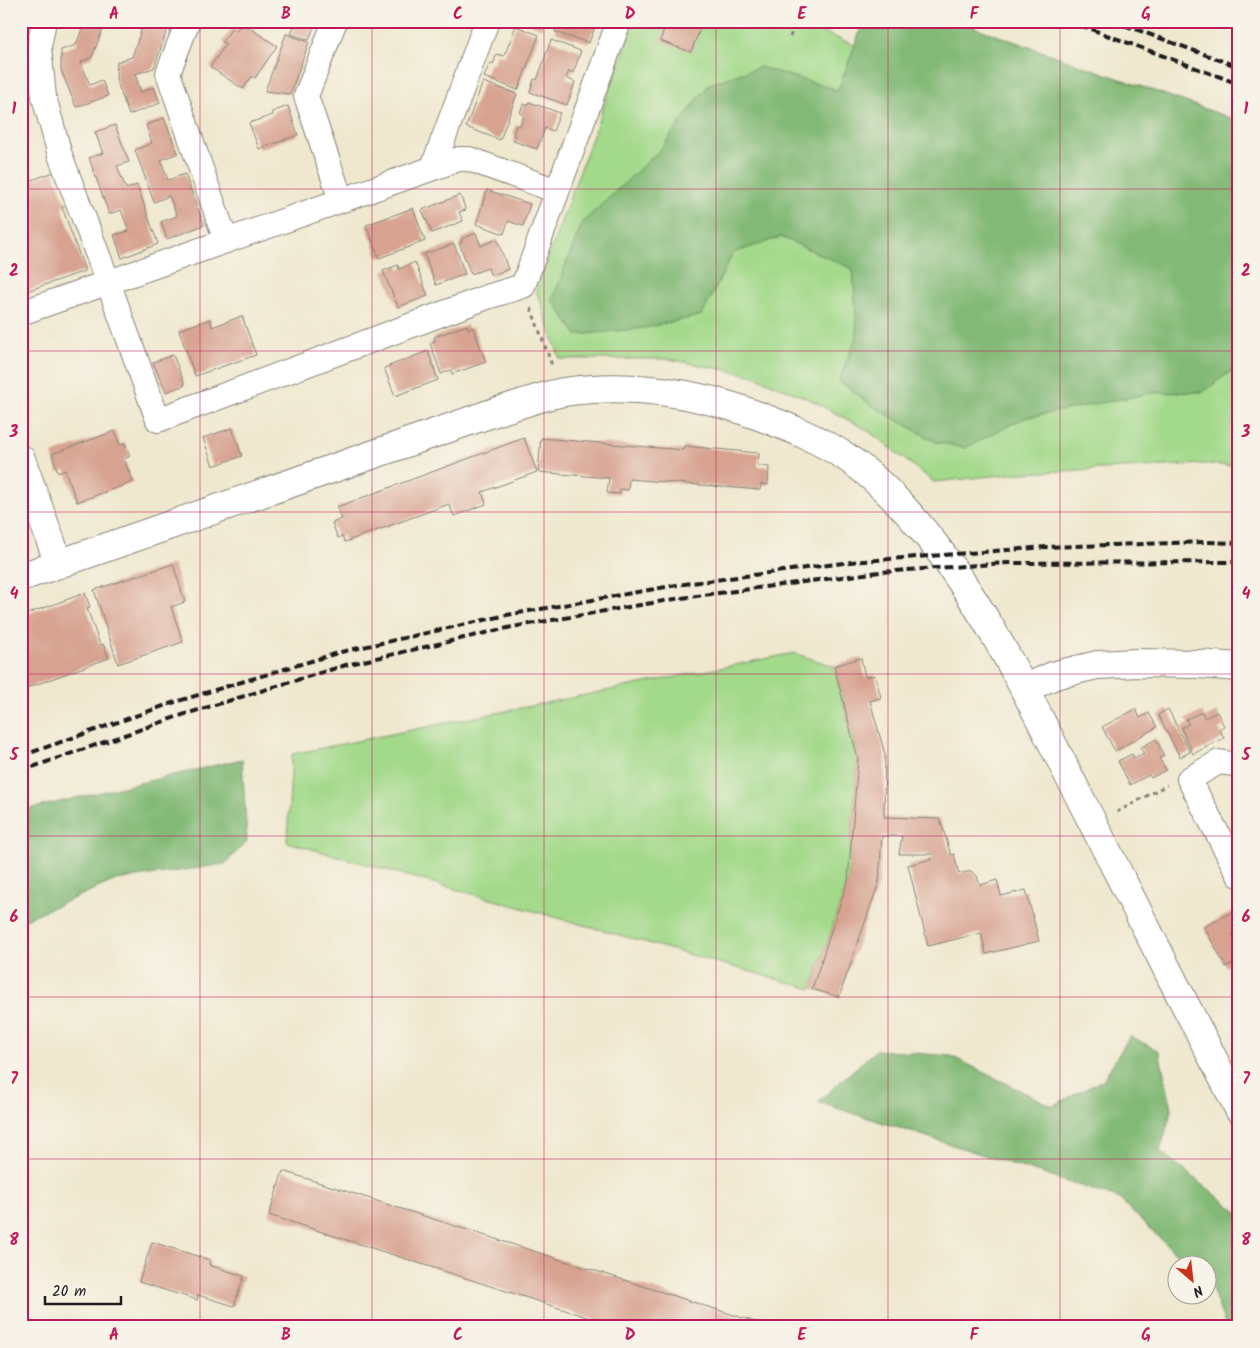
<svg xmlns="http://www.w3.org/2000/svg" width="1260" height="1348" font-family="Kalam,sans-serif">
<style>
.green{fill:#a3d98a;stroke:#607a53}
.forest{fill:#82b976;stroke:#4f6a49}
.building{fill:#d7a290}
.lines{fill:none;stroke-linecap:round;stroke-linejoin:round}
.minor-casing{stroke:#868276;stroke-width:26}
.tertiary-casing{stroke:#868276;stroke-width:30}
.secondary-casing{stroke:#868276;stroke-width:30}
.path{stroke:#868276;stroke-width:3;stroke-dasharray:4 4;stroke-linecap:butt}
.minor{stroke:#fff;stroke-width:24}
.tertiary{stroke:#fff;stroke-width:28}
.secondary{stroke:#fff;stroke-width:28}
.rail{stroke:#1c1c1c;stroke-width:4;stroke-dasharray:8 4;stroke-linecap:butt}
.grid{fill:none;stroke:#c2185b;stroke-width:1;stroke-opacity:0.55}
.neatline{fill:none;stroke:#c2185b;stroke-width:2}
.grid-label{font-size:16px;text-anchor:middle;font-weight:bold;fill:#c2185b}
</style>
<rect width="100%" height="100%" fill="#f7f3e8"/>
<filter id="ink" filterUnits="userSpaceOnUse"><feTurbulence type="fractalNoise" baseFrequency=".02" numOctaves="2"/><feDisplacementMap in="SourceGraphic" scale="10" xChannelSelector="R" yChannelSelector="G"/><feConvolveMatrix kernelMatrix="1 2 1 2 8 2 1 2 1" color-interpolation-filters="sRGB"/></filter>
<filter id="wash" filterUnits="userSpaceOnUse"><feTurbulence type="fractalNoise" baseFrequency=".0096" numOctaves="4" result="noise"/><feDisplacementMap in="SourceGraphic" scale="20" xChannelSelector="R" yChannelSelector="G"/><feGaussianBlur stdDeviation="1.12" result="paint"/><feColorMatrix in="noise" values="0 0 0 0 0 0 0 0 0 0 0 0 0 0 0 0 0 1.4 0 .05"/><feComposite in="paint" operator="in"/></filter>
<g filter="url(#wash)">
<rect width="100%" height="100%" fill="#efe8cf"/>
<g class="green">
<polygon points="635,21 794,21 855,45 864,21 956,21 1239,121 1239,466 1204,464 1021,473 934,482 867,430 811,400 751,375 669,359 560,359 536,290"/>
<polygon points="794,653 834,666 858,759 848,880 812,989 287,842 292,754"/>
</g>
<g class="forest">
<polygon points="864,21 956,21 1239,121 1239,365 1203,392 1152,393 1024,418 965,448 936,442 874,407 839,381 857,335 853,269 781,237 733,253 702,315 645,328 577,335 552,300 582,223 660,150 709,84 760,67 838,90"/>
<polygon points="242,759 247,841 225,864 116,880 21,921 21,811"/>
<polygon points="1130,1036 1159,1051 1172,1109 1160,1151 1239,1213 1239,1327 1226,1327 1212,1288 1208,1284 1208,1266 1188,1265 1118,1198 818,1102 876,1050 951,1056 1052,1106 1103,1080"/>
</g>
<g id="blocks">
<g class="building">
<polygon points="85,21 106,21 92,57 81,62 90,85 102,80 108,96 76,107 61,70 61,50 76,45"/>
<polygon points="132,21 170,21 154,68 135,74 141,92 154,87 160,103 129,115 116,79 117,62 132,57 143,25"/>
<polygon points="296,21 316,21 309,40 291,34"/>
<polygon points="521,21 544,21 542,29"/>
<polygon points="556,21 597,21 589,43 555,32 556,28 554,27"/>
<polygon points="667,21 703,21 691,52 660,41"/>
<polygon points="242,23 277,46 255,78 252,76 243,89 210,67 226,44 222,42 232,28 236,31"/>
<polygon points="516,26 539,35 518,90 484,77 490,63 493,64 497,54 504,56"/>
<polygon points="286,34 309,42 290,94 265,91"/>
<polygon points="551,40 581,51 573,73 569,71 566,78 575,82 567,105 530,92 534,79 537,80"/>
<polygon points="483,82 517,94 500,140 466,127"/>
<polygon points="529,102 560,113 553,131 545,128 537,149 513,141 516,136 513,135 516,125 520,126 524,115 520,113 523,104 527,106"/>
<polygon points="288,106 298,135 259,149 249,123 273,115 272,112"/>
<polygon points="164,118 178,153 161,160 168,180 185,174 204,225 167,239 161,222 177,216 169,196 154,202 135,150 152,143 146,125"/>
<polygon points="115,125 129,162 117,166 126,189 137,185 158,244 122,258 114,235 129,231 121,210 109,214 89,158 103,153 95,132"/>
<polygon points="54,172 66,205 62,207 85,271 21,293 21,184"/>
<polygon points="487,190 530,204 523,226 508,221 504,234 476,224"/>
<polygon points="460,195 466,210 459,212 463,221 432,233 422,210"/>
<polygon points="413,208 425,241 379,258 366,225"/>
<polygon points="476,233 481,246 497,239 508,269 491,276 488,268 471,274 459,243 462,242 461,239"/>
<polygon points="454,244 465,274 436,285 424,254"/>
<polygon points="415,262 428,296 398,307 383,271 398,265 399,269"/>
<polygon points="242,316 256,355 195,376 179,330 210,319 212,327"/>
<polygon points="467,325 468,329 473,327 486,362 452,374 451,370 441,374 430,343 435,341 434,337"/>
<polygon points="428,351 438,380 395,396 384,368"/>
<polygon points="173,355 185,385 166,392 153,362"/>
<polygon points="232,428 242,456 213,466 203,438"/>
<polygon points="115,431 120,445 125,443 130,456 124,459 133,482 77,502 65,470 58,473 52,454"/>
<polygon points="524,438 537,472 482,492 486,504 454,516 449,504 345,542 342,536 338,538 332,523 342,519 337,507"/>
<polygon points="541,438 683,450 684,446 759,453 758,466 769,467 768,485 761,484 760,490 629,479 628,490 620,489 620,494 607,493 609,478 538,472"/>
<polygon points="173,564 185,602 171,607 183,642 118,664 94,590"/>
<polygon points="85,593 90,607 87,608 100,645 103,644 109,658 21,690 21,616"/>
<polygon points="861,658 865,677 875,675 881,698 870,701 885,754 884,817 940,819 951,855 954,854 959,874 971,871 977,876 980,885 997,880 1001,896 1026,890 1039,941 986,954 981,933 928,946 908,865 932,859 931,854 899,854 902,836 882,836 879,882 839,997 812,989 848,880 858,759 834,666"/>
<polygon points="1136,709 1140,718 1149,713 1157,727 1115,751 1102,727"/>
<polygon points="1168,709 1190,752 1180,757 1158,715"/>
<polygon points="1202,712 1205,718 1217,712 1224,726 1219,729 1224,738 1193,754 1181,728 1189,724 1186,719"/>
<polygon points="1156,739 1164,756 1159,758 1166,770 1151,778 1149,775 1130,785 1118,761 1132,754 1134,758 1144,753 1140,748"/>
<polygon points="1236,910 1239,915 1239,930 1232,934 1239,948 1239,960 1226,967 1204,927"/>
<polygon points="283,1171 768,1326 768,1327 618,1327 269,1215"/>
<polygon points="152,1242 210,1260 209,1265 244,1276 234,1306 198,1295 197,1300 139,1282"/>
</g>
</g>
</g>
<g filter="url(#ink)">
<use href="#blocks" fill-opacity="0" stroke="#868276" stroke-width="1"/>
<g class="lines">
<g class="minor-casing">
<g id="minor">
<polyline points="44,21 39,47 44,97 60,155 108,282 158,420 487,297 523,286 619,21"/>
<polyline points="188,21 168,73 226,241"/>
<polyline points="335,21 306,96 341,200"/>
<polyline points="433,167 487,21"/>
<polyline points="21,313 459,159 469,159 557,191"/>
<polyline points="1239,765 1219,762 1189,779 1239,875"/>
</g>
</g>
<g class="tertiary-casing">
<g id="tertiary">
<polyline points="21,459 59,564"/>
<polyline points="1024,689 1055,675 1097,665 1137,663 1199,664 1239,667"/>
</g>
</g>
<g class="secondary-casing">
<path id="secondary" d="M 21,577 L 498,411 C 519,405 542,396 564,392 C 629,382 697,392 759,416 C 788,427 819,439 846,457 C 879,479 906,509 931,540 C 991,616 1032,704 1076,790 C 1130,897 1184,1003 1239,1109"/>
</g>
<g class="path">
<polyline points="790,37 796,21"/>
<polyline points="531,308 553,368"/>
<polyline points="1117,812 1167,785"/>
</g>
<use href="#minor" class="minor"/>
<use href="#tertiary" class="tertiary"/>
<use href="#secondary" class="secondary"/>
<g class="rail">
<polyline points="1069,21 1239,84"/>
<polyline points="1113,21 1239,67"/>
<polyline points="21,756 175,702 341,652 507,615 677,585 851,562 1047,547 1204,542 1239,543"/>
<polyline points="21,771 179,716 346,665 512,627 681,598 880,572 1007,563 1239,562"/>
</g>
</g>
</g>
<path class="grid" d="M 200,21 L 200,1327M 372,21 L 372,1327M 544,21 L 544,1327M 716,21 L 716,1327M 888,21 L 888,1327M 1060,21 L 1060,1327M 21,189 L 1239,189M 21,351 L 1239,351M 21,512 L 1239,512M 21,674 L 1239,674M 21,836 L 1239,836M 21,997 L 1239,997M 21,1159 L 1239,1159"/>
<rect width="1260" height="1348" fill="none" stroke="#f7f3e8" stroke-width="55"/>
<g transform="translate(1192 1280) rotate(152)"><circle r="24" fill="#f7f3e8" stroke="#9f9d96"/>
<path d="M0-4L9 19L0 12L-9 19Z" fill="#c8321e"/>
<text y="-8" font-size="14" font-weight="bold" text-anchor="middle" fill="#1c1c1c">N</text>
</g>
<path d="M45 1296v8h76v-8" fill="none" stroke="#1c1c1c" stroke-width="2.5"/>
<text x="52" y="1296" font-size="15" fill="#1c1c1c" stroke="#f7f3e8" stroke-width="4" paint-order="stroke">20 m</text>
<rect x="28" y="28" width="1204" height="1292" class="neatline"/>
<g class="grid-label">
<text x="114" y="19">A</text>
<text x="286" y="19">B</text>
<text x="458" y="19">C</text>
<text x="630" y="19">D</text>
<text x="802" y="19">E</text>
<text x="974" y="19">F</text>
<text x="1146" y="19">G</text>
<text x="14" y="114">1</text>
<text x="1246" y="114">1</text>
<text x="14" y="276">2</text>
<text x="1246" y="276">2</text>
<text x="14" y="437">3</text>
<text x="1246" y="437">3</text>
<text x="14" y="599">4</text>
<text x="1246" y="599">4</text>
<text x="14" y="760">5</text>
<text x="1246" y="760">5</text>
<text x="14" y="922">6</text>
<text x="1246" y="922">6</text>
<text x="14" y="1084">7</text>
<text x="1246" y="1084">7</text>
<text x="14" y="1245">8</text>
<text x="1246" y="1245">8</text>
<text x="114" y="1340">A</text>
<text x="286" y="1340">B</text>
<text x="458" y="1340">C</text>
<text x="630" y="1340">D</text>
<text x="802" y="1340">E</text>
<text x="974" y="1340">F</text>
<text x="1146" y="1340">G</text>
</g>
</svg>
